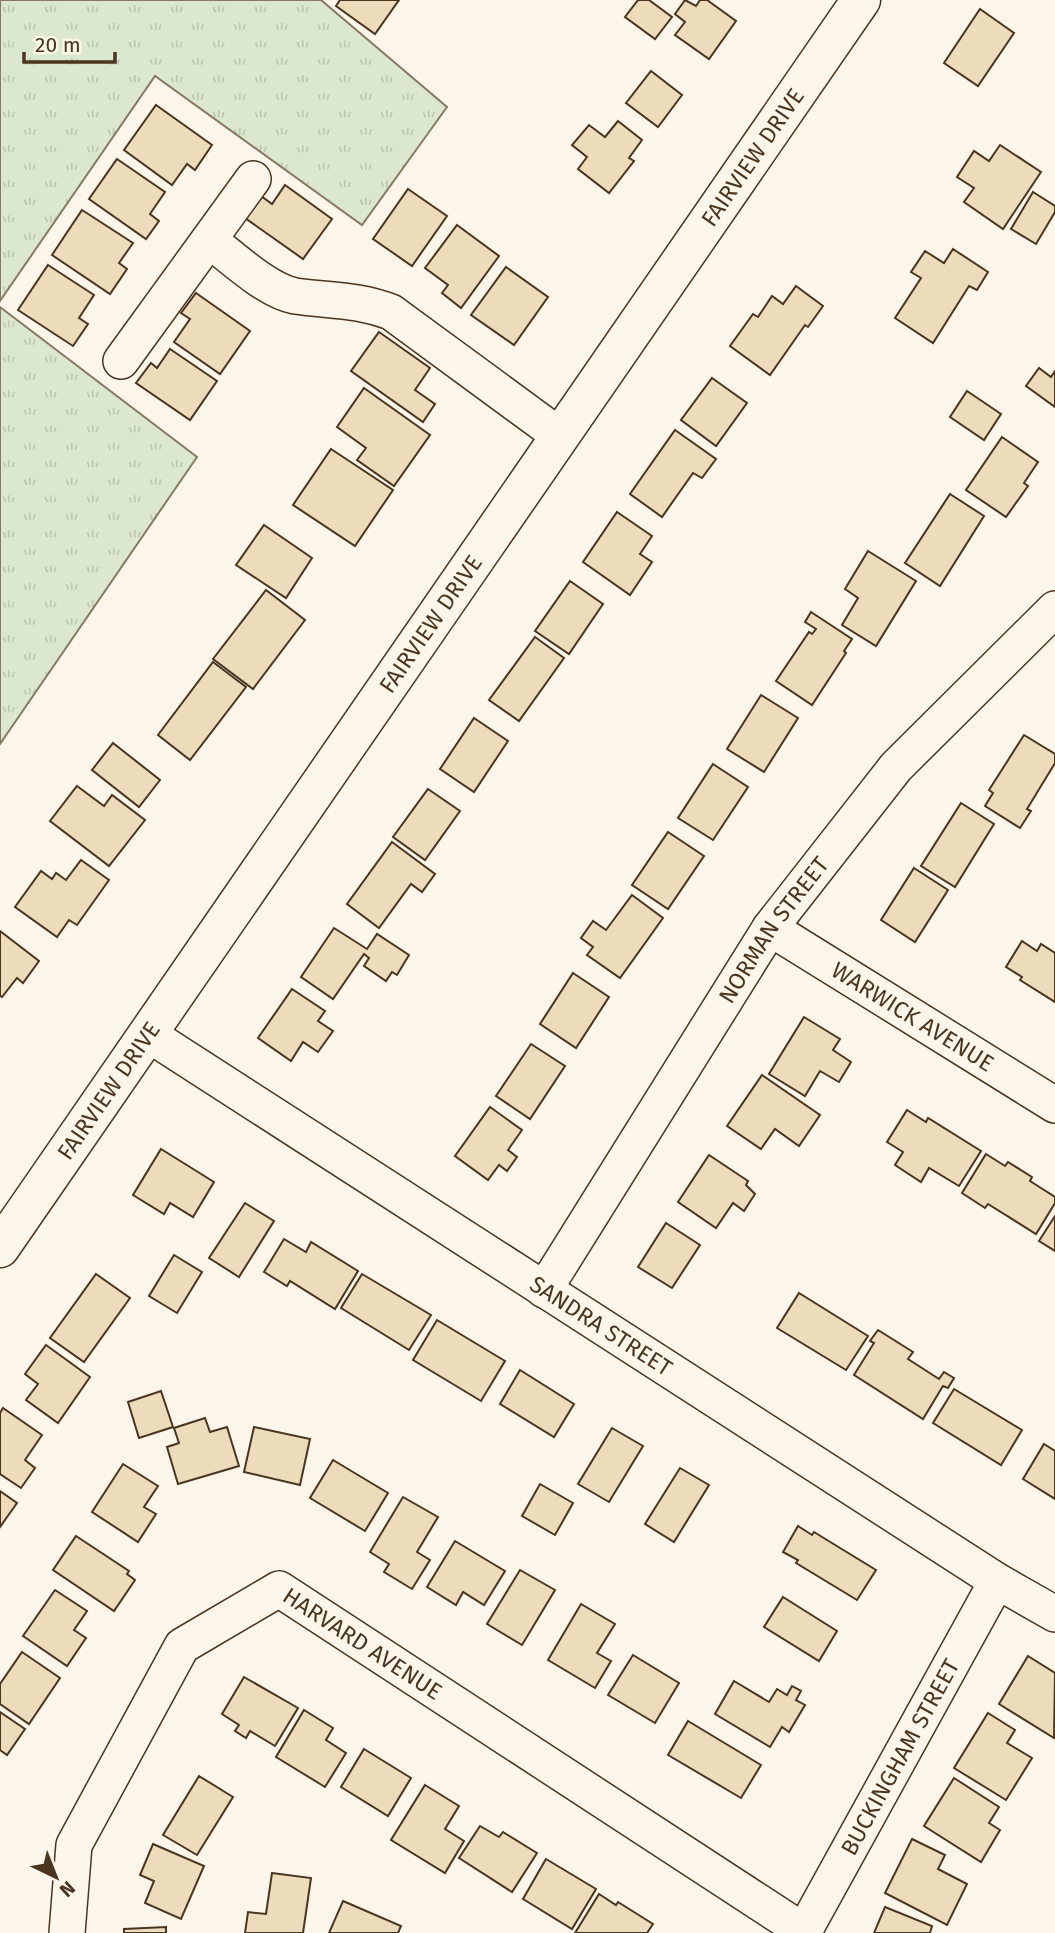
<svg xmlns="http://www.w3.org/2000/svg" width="1055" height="1933" font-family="'Fira Sans',sans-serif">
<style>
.park{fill:url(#park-tufts);stroke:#887966;stroke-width:2}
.building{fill:#ecdcbc;stroke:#4a3520;stroke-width:2}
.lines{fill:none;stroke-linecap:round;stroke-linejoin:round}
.minor-casing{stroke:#4a3520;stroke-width:38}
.major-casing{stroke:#4a3520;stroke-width:41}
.minor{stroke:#fbf6e9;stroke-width:35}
.major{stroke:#fbf6e9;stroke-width:38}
.labels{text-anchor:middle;stroke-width:5;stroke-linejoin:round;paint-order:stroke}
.street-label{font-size:23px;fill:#4a3520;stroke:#fbf6e9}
</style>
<defs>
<pattern id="park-tufts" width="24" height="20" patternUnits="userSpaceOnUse" patternTransform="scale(1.75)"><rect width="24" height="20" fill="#dce7d0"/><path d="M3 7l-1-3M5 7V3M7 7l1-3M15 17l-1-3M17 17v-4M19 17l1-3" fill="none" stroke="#bec7b2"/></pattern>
</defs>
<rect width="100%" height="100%" fill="#fbf6e9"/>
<g class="park">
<polygon points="0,0 321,0 447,107 362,225 155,76 0,301"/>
<polygon points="0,307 197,457 0,744"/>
</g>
<g class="building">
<polygon points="340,0 399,0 375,34 336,6"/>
<polygon points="638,0 649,0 672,17 655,39 625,17"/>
<polygon points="685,0 696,6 700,0 707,0 736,21 709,59 675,35 685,22 675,14"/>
<polygon points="980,9 1014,33 978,86 944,63"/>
<polygon points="651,71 682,95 658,127 626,103"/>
<polygon points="156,105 212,145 195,170 187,164 172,185 124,150"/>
<polygon points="618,121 642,140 629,158 634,161 609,193 578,169 587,157 572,145 589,125 605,137"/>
<polygon points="1000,145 1041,172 1003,229 964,202 974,188 957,177 974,151 989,161"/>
<polygon points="117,159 165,192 150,214 159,221 146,239 89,199"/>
<polygon points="285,185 332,219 303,259 245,218 261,196 272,204"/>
<polygon points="408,189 447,216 412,266 373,239"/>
<polygon points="1033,192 1055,206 1055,212 1036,244 1011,229"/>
<polygon points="82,210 133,243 119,263 127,269 110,294 52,255"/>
<polygon points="457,225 499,256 461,308 442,293 448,285 425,268"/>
<polygon points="953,249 988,272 977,290 969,286 933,343 895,318 921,278 911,272 925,251 944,263"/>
<polygon points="48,265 94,295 79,318 88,324 73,346 18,310"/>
<polygon points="506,267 548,297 514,345 471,315"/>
<polygon points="796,286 823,306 808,327 805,325 770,375 730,346 753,314 758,317 772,296 783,304"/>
<polygon points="196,293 250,331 220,374 174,342 190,319 181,313"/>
<polygon points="379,332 430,368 415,390 435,404 423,422 351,371"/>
<polygon points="170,349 217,381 190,420 136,383 151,363 157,368"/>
<polygon points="1039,368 1051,377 1055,371 1055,407 1026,386"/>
<polygon points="712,378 747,403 716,446 681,420"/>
<polygon points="364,388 430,435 394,486 357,460 366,448 337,427"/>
<polygon points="967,391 1001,414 984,440 950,417"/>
<polygon points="675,430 716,459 702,478 693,473 662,517 630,494"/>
<polygon points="1002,437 1038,462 1024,483 1028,486 1006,517 966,490"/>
<polygon points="331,449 393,490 355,546 293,505"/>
<polygon points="950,494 984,516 940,586 905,563"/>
<polygon points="617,512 652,536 640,554 652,562 630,595 583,562"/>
<polygon points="264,525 312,558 286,598 236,565"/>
<polygon points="868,551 916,581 876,646 842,625 858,598 845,589"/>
<polygon points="570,581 603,604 569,654 535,631"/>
<polygon points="266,590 305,620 253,689 213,659"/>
<polygon points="811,612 852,639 844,651 846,653 812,705 776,681 809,632 812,634 816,629 805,622"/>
<polygon points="535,637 564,658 519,721 489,700"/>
<polygon points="213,662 246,687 190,760 158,735"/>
<polygon points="761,695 798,718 764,772 727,749"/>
<polygon points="474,718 508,741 474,792 440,769"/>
<polygon points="1024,735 1055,754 1055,763 1027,809 1031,811 1020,828 985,806 993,793 989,790"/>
<polygon points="113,743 160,780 139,807 92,770"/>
<polygon points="713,764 748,787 713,840 678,818"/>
<polygon points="77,786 104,806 112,795 145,820 109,866 50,821"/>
<polygon points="428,789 460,811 425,860 393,837"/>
<polygon points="961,803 994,824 955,887 921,866"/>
<polygon points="668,832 704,856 668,909 632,885"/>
<polygon points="392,842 435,874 422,892 411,884 379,928 347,904"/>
<polygon points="81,860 109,880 77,925 69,920 57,937 15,907 41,871 52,879 56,873 66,880"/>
<polygon points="914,868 948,890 915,942 881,920"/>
<polygon points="632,895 663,918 620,978 587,955 593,947 581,938 593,921 606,930"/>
<polygon points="334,928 367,949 377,934 409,955 397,975 392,972 386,981 364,966 369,958 364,954 333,999 301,977"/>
<polygon points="0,931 39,961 23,983 17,978 2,997 0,996"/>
<polygon points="1022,941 1037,951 1041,944 1055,953 1055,1002 1020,980 1022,977 1006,967"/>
<polygon points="573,973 609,997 576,1048 540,1024"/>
<polygon points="292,989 325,1011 318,1021 333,1031 318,1052 303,1042 291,1061 258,1038"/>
<polygon points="804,1017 840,1039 833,1050 851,1062 839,1082 820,1071 805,1096 769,1074"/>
<polygon points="531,1044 565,1066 530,1119 496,1096"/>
<polygon points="762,1075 820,1115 799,1146 775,1129 761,1149 727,1126"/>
<polygon points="490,1107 522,1130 508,1150 517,1157 507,1171 499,1165 488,1180 455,1156"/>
<polygon points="907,1110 926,1122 928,1118 981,1151 959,1186 929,1168 921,1182 895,1165 903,1152 887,1142"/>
<polygon points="161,1149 214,1182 193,1217 170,1203 164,1214 133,1195"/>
<polygon points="986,1154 1005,1166 1008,1162 1032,1177 1030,1181 1055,1197 1055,1203 1036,1234 988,1204 985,1208 962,1193"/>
<polygon points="709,1155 748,1181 746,1185 755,1194 744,1211 733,1203 716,1228 678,1202"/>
<polygon points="245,1203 274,1221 239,1277 209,1258"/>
<polygon points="1055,1216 1055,1251 1039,1241"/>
<polygon points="666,1223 700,1245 672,1288 638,1267"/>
<polygon points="284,1239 306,1252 311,1242 358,1271 335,1309 290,1281 287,1286 264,1272"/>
<polygon points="174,1255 202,1272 177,1313 149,1296"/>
<polygon points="96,1274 130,1298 84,1362 50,1338"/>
<polygon points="362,1274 431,1315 409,1350 341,1308"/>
<polygon points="799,1293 868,1336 846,1370 777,1328"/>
<polygon points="437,1320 505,1361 481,1401 413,1360"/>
<polygon points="878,1330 913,1352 908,1359 939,1379 944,1372 954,1378 948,1388 943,1386 923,1419 854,1375 874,1343 870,1341"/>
<polygon points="46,1345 90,1377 58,1423 26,1400 38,1384 25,1374"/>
<polygon points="520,1370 574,1404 554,1437 500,1404"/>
<polygon points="954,1389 1022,1430 1001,1465 933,1423"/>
<polygon points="161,1391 173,1427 139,1438 128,1402"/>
<polygon points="3,1408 42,1435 25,1460 35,1468 21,1488 0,1474 0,1413"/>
<polygon points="205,1418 210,1432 227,1427 239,1466 178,1484 167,1447 179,1443 174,1428"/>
<polygon points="254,1427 310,1439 300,1485 244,1472"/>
<polygon points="612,1428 643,1446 609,1502 578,1484"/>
<polygon points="1044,1444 1055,1451 1055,1499 1023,1479"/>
<polygon points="333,1460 388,1493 365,1531 310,1498"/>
<polygon points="123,1464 158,1486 144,1507 156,1514 138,1542 92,1512"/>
<polygon points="680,1468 709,1485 674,1542 645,1524"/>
<polygon points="540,1484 573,1503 555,1535 522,1516"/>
<polygon points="0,1491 17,1503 0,1527"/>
<polygon points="403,1497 438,1517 417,1552 430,1560 412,1589 384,1572 389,1564 370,1552"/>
<polygon points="798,1526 812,1535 814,1532 876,1570 857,1600 796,1563 798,1560 783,1552"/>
<polygon points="76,1536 129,1571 127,1574 135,1580 114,1611 53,1570"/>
<polygon points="455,1541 505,1571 484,1605 463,1592 456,1605 427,1587"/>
<polygon points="520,1570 555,1590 522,1645 487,1624"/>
<polygon points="55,1590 87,1611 74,1630 86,1638 67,1666 23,1636"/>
<polygon points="783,1597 837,1631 819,1661 764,1627"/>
<polygon points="581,1604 615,1624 597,1653 611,1661 595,1688 548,1660"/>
<polygon points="22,1652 60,1678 29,1724 0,1704 0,1684"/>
<polygon points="633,1655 679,1683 655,1723 608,1695"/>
<polygon points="1028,1656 1055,1673 1054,1738 999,1704"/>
<polygon points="244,1677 298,1708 275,1746 250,1731 246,1738 235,1731 239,1725 222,1714"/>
<polygon points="734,1681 769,1702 777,1689 787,1695 792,1686 801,1691 796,1700 805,1705 789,1732 782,1727 770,1747 715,1714"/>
<polygon points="304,1710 333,1728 326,1740 346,1753 325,1787 276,1757"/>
<polygon points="0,1712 25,1729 7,1755 0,1750"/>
<polygon points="988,1713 1015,1730 1007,1743 1032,1758 1006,1800 954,1768"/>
<polygon points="688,1721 761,1765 741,1798 668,1755"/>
<polygon points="364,1749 411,1778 388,1816 341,1787"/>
<polygon points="199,1776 233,1797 197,1855 163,1835"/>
<polygon points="954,1778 999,1807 989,1823 1000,1830 981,1862 924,1826"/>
<polygon points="425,1785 459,1806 445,1829 464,1841 445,1873 391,1840"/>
<polygon points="480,1826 499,1837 503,1832 537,1853 512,1892 459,1858"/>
<polygon points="912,1839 945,1855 938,1869 967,1884 947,1925 885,1893"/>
<polygon points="153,1844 204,1866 181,1919 145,1903 154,1881 140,1875"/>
<polygon points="546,1859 596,1889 572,1929 523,1899"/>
<polygon points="272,1873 311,1878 303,1933 245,1933 248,1912 266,1914"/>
<polygon points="599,1894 616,1905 618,1902 653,1924 647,1933 575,1933"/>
<polygon points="343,1901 401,1926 398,1933 329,1933"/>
<polygon points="885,1907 932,1926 930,1933 874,1933"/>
<polygon points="166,1927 166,1933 124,1933 124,1929"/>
</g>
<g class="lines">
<g class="minor-casing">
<g id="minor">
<path d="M 209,240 C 232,257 267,291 295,296 C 330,301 357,299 391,312 L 560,436"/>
<polyline points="121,361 253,179"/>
<path id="s1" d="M 770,928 L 1055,1105"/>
<path id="s2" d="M 148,1034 L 997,1581 L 1055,1614"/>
<path id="s3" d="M 544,1290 L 770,928 L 896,767 L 1055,609"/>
<path id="s4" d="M 67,1933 L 74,1845 L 182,1646 L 279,1589 L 803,1931"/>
<path id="s5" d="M 803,1933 L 997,1581"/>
</g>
</g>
<g class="major-casing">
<g id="major">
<path id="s6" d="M 0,1248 L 861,0"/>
</g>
</g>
<use href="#minor" class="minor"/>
<use href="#major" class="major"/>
</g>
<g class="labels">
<g class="street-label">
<text dy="8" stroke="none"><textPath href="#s6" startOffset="1325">FAIRVIEW DRIVE</textPath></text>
<text dy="8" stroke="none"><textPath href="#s6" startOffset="758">FAIRVIEW DRIVE</textPath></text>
<text dy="8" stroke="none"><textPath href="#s3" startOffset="427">NORMAN STREET</textPath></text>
<text dy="8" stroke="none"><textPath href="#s1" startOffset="168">WARWICK AVENUE</textPath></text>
<text dy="8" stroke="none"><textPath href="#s6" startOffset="191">FAIRVIEW DRIVE</textPath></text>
<text dy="8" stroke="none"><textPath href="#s2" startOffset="539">SANDRA STREET</textPath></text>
<text dy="8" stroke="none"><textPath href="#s4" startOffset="527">HARVARD AVENUE</textPath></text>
<text dy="8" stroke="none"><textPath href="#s5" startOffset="201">BUCKINGHAM STREET</textPath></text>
</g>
</g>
<g transform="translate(56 1877) rotate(137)" stroke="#fbf6e9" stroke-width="5" paint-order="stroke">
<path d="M0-5L12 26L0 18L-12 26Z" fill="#4a3520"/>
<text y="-10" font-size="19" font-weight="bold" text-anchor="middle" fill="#4a3520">N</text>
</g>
<path d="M24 52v10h91v-10" fill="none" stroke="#4a3520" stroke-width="3.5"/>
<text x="35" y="52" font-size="21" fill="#4a3520" stroke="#fbf6e9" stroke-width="5" paint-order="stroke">20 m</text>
</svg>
